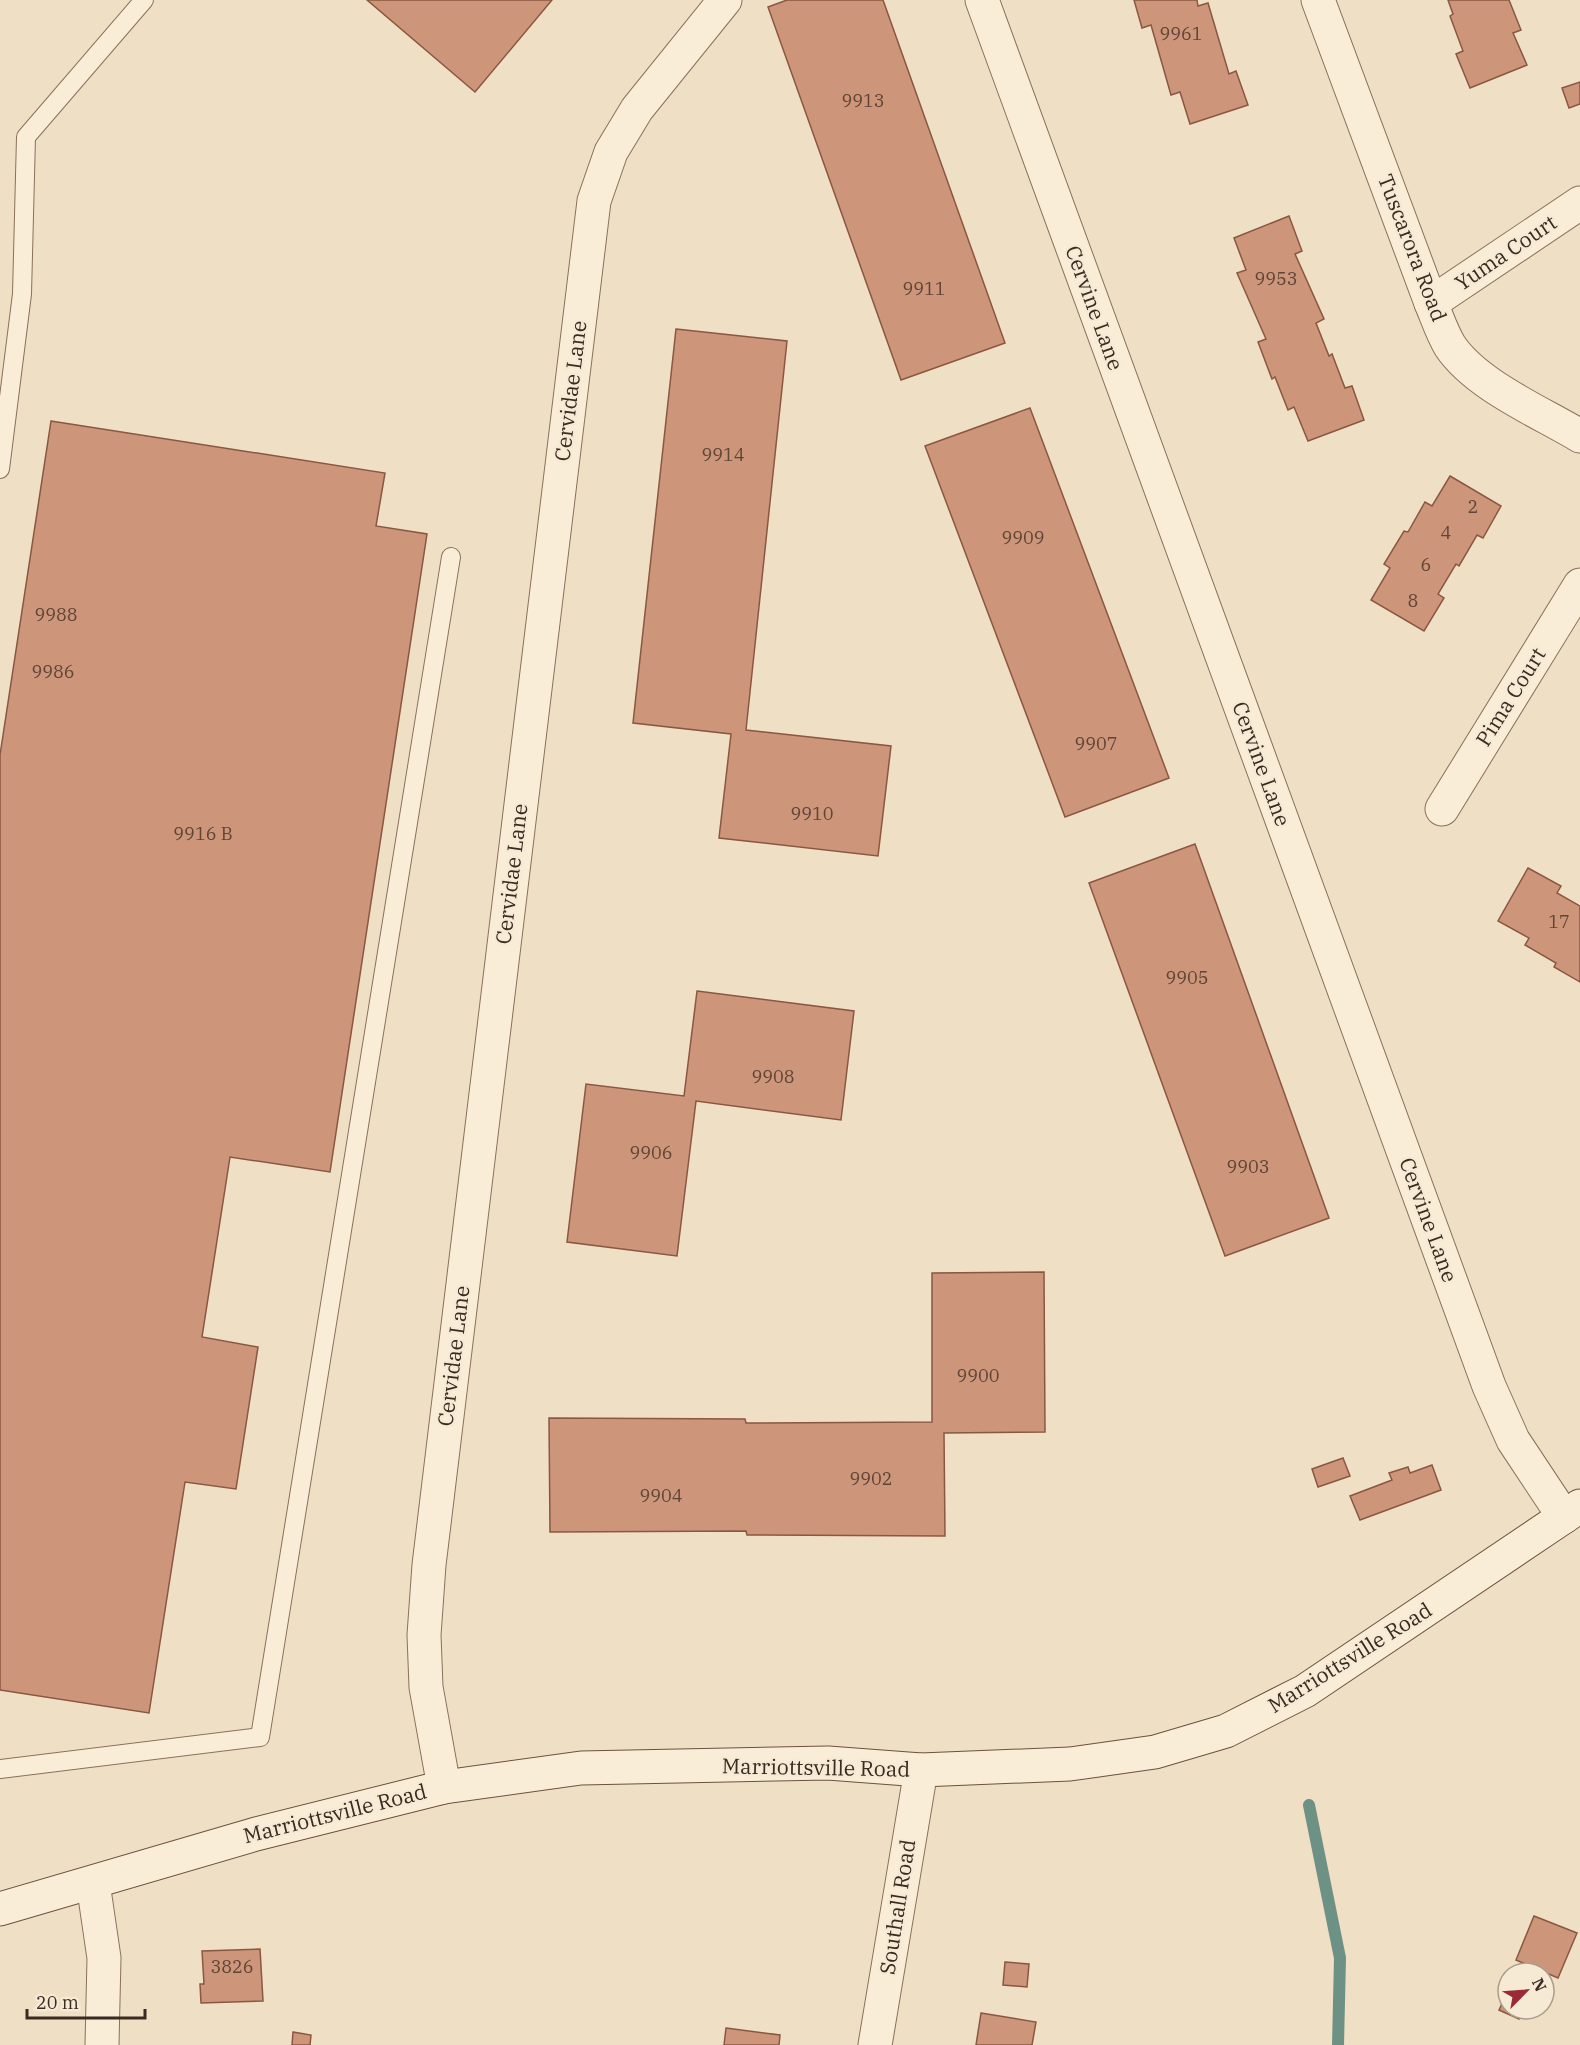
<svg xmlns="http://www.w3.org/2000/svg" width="1580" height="2045" font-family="'IBM Plex Serif',serif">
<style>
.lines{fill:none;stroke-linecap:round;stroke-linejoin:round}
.stream{stroke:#6d9185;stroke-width:12}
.building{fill:#cd967a;stroke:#8a5740;stroke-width:1.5}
.service-casing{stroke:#8a705b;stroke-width:20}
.minor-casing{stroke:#8a705b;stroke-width:35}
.secondary-casing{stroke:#6c513e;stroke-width:35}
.service{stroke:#f9edd8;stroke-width:18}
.minor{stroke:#f9edd8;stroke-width:33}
.secondary{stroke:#f9edd8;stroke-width:33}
.labels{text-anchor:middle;stroke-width:4.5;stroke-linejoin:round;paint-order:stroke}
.number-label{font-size:18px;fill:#5f4536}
.street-label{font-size:21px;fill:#3a2a1f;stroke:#f6ead5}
</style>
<rect width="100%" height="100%" fill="#efdfc5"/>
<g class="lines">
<polyline class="stream" points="1309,1805 1340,1958 1338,2045"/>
</g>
<g class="building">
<polygon points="367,0 552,0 475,92"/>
<polygon points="787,0 883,0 1005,343 901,380 768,7"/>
<polygon points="1134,0 1197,0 1198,6 1208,3 1229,74 1236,71 1248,105 1190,124 1180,92 1171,95 1151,25 1142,28"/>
<polygon points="1448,0 1509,0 1521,30 1513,33 1527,65 1470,88 1456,54 1463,51 1450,16 1453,14"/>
<polygon points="1580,82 1580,104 1569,108 1562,88"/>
<polygon points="1289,216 1302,251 1295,254 1324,319 1316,323 1329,356 1332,354 1345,388 1352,386 1364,420 1308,441 1294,407 1288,410 1275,377 1272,379 1258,342 1266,339 1237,273 1246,270 1234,238"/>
<polygon points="676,329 787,341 746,730 891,746 878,856 719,838 731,734 633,723"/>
<polygon points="1030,408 1169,778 1065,817 925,446"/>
<polygon points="51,421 385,473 376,526 427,534 330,1172 230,1157 202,1337 258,1347 236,1489 185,1482 149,1713 0,1690 0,755"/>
<polygon points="1450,476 1501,506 1483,538 1477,535 1459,566 1456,564 1438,594 1444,598 1424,631 1371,600 1390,568 1384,564 1404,531 1408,532 1425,502 1432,506"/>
<polygon points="1195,844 1329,1218 1225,1256 1089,883"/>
<polygon points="1528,868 1561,886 1557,893 1580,906 1580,982 1554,967 1556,963 1525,945 1529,938 1498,921"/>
<polygon points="697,991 854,1011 841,1120 696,1101 677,1256 567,1242 586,1084 684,1096"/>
<polygon points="1044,1272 1045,1432 944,1433 945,1536 747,1535 746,1531 550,1532 549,1418 745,1419 746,1423 932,1422 932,1273"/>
<polygon points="1343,1458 1350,1476 1318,1487 1312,1469"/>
<polygon points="1432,1465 1441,1490 1360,1520 1350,1496 1392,1480 1389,1473 1408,1467 1410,1473"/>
<polygon points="1534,1916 1577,1933 1558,1978 1516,1960"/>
<polygon points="260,1949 263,2001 201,2003 200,1984 204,1984 202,1951"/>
<polygon points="1005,1962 1029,1964 1027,1987 1003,1985"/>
<polygon points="1508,1990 1508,2009 1523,2009 1519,2019 1499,2010"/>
<polygon points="981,2013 1036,2022 1032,2045 976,2045"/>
<polygon points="726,2028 780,2035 779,2045 724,2045"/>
<polygon points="293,2032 311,2035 310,2045 292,2045"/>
</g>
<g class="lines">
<g class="service-casing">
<g id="service">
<polyline points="0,469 22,294 26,137 144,0"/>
<polyline points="0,1769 260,1737 451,557"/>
</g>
</g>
<g class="minor-casing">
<g id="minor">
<polyline points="982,0 1489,1386 1513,1440 1564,1517"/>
<path d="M 1318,0 L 1431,303 C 1437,317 1442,333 1450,346 C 1476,385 1540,412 1580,436"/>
<polyline points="1431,303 1580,203"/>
<polyline points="1442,809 1580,585"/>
<polyline points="444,1787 426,1687 424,1635 429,1565 594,201 611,152 637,109 725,0"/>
<polyline points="93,1883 104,1958 102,2045"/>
<polyline points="875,2045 921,1770"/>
</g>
</g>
<g class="secondary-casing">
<polyline id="secondary" points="0,1909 256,1834 444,1787 581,1768 828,1763 921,1770 1070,1764 1155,1752 1226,1731 1305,1691 1580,1506"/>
</g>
<use href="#service" class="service"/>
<use href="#minor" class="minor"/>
<use href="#secondary" class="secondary"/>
</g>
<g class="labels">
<g class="number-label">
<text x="1181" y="40">9961</text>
<text x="863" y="107">9913</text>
<text x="1276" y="285">9953</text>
<text x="924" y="295">9911</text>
<text x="723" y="461">9914</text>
<text x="1473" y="513">2</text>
<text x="1446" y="539">4</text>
<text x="1023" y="544">9909</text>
<text x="1426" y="571">6</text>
<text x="1413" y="607">8</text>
<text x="56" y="621">9988</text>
<text x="53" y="678">9986</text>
<text x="1096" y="750">9907</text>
<text x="812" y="820">9910</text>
<text x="203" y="840">9916 B</text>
<text x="1559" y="928">17</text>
<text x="1187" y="984">9905</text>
<text x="773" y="1083">9908</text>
<text x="651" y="1159">9906</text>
<text x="1248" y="1173">9903</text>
<text x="978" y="1382">9900</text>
<text x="871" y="1485">9902</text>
<text x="661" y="1502">9904</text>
<text x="232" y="1973">3826</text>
</g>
<g class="street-label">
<text transform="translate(1412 248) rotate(69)" y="7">Tuscarora Road</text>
<text transform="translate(1506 253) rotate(-34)" y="7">Yuma Court</text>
<text transform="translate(1094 308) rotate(70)" y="7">Cervine Lane</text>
<text transform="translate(571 391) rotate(-83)" y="7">Cervidae Lane</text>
<text transform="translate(1511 697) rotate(-58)" y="7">Pima Court</text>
<text transform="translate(1261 764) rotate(70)" y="7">Cervine Lane</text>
<text transform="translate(512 874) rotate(-83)" y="7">Cervidae Lane</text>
<text transform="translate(1428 1220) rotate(70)" y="7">Cervine Lane</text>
<text transform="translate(454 1356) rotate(-83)" y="7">Cervidae Lane</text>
<text transform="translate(1350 1658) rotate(-32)" y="7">Marriottsville Road</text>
<text transform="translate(816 1768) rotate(1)" y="7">Marriottsville Road</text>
<text transform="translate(335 1814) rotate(-14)" y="7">Marriottsville Road</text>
<text transform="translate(898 1907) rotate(-81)" y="7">Southall Road</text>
</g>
</g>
<g transform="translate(1526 1991) rotate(65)"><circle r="28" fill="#f6ead5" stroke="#ab9d8c" stroke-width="1.5"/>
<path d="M0-4.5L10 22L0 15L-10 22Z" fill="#9a2a34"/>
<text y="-9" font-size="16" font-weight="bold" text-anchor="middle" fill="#3a2a1f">N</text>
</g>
<path d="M27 2009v9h118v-9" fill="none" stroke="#3a2a1f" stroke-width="3"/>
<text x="36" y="2009" font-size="18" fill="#3a2a1f" stroke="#f6ead5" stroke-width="4.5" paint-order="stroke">20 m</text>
</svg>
